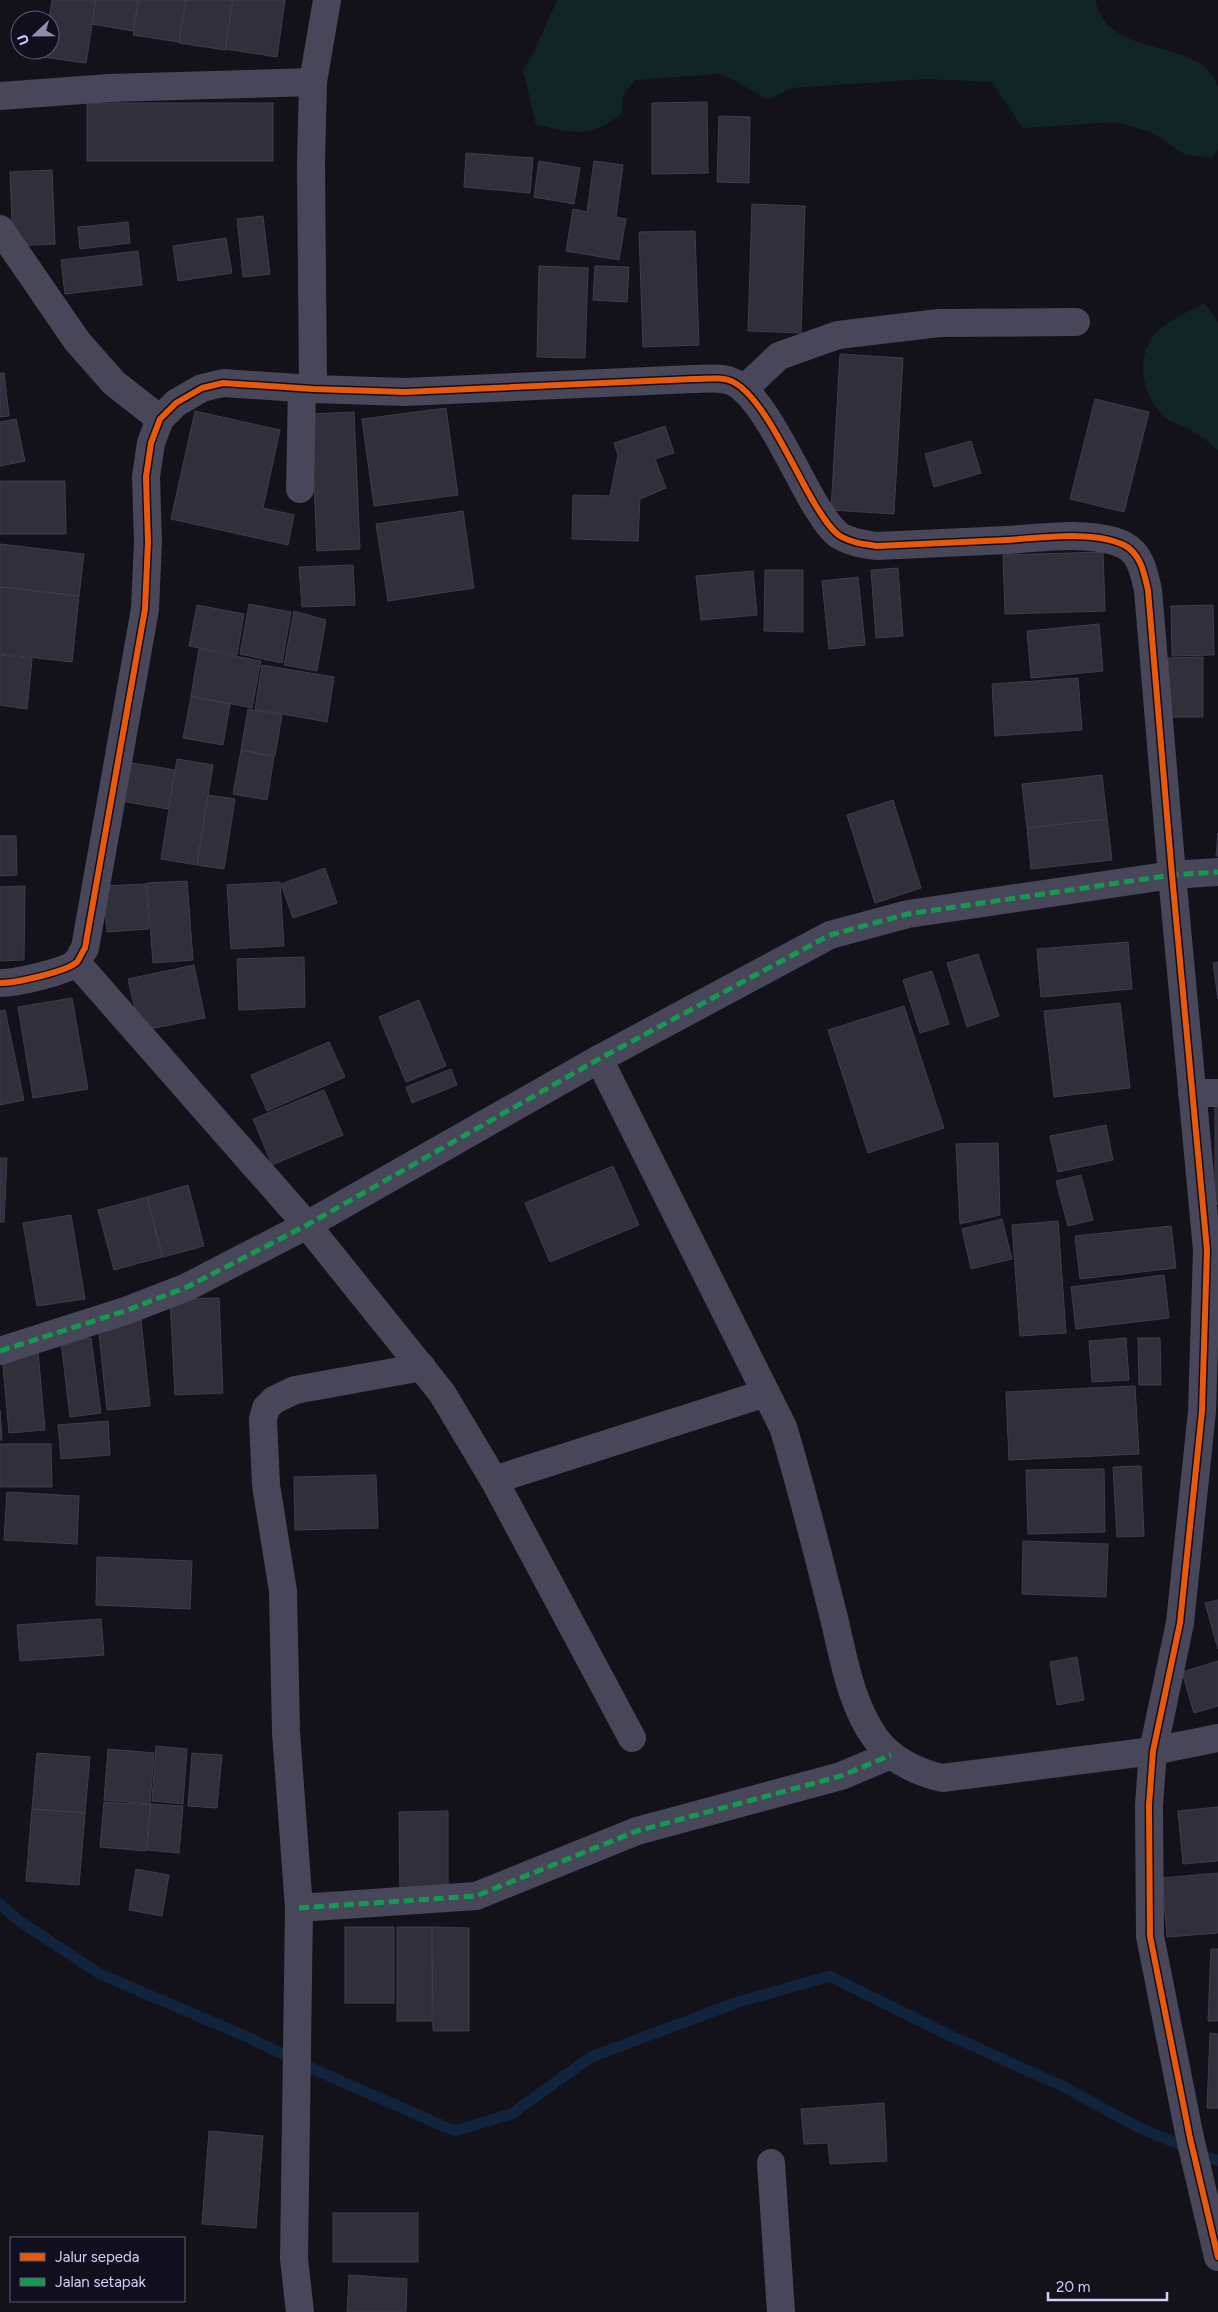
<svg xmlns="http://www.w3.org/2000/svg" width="1218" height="2312" font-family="Figtree,sans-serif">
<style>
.green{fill:#112424}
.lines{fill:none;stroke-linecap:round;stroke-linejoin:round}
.stream{stroke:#12233e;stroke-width:11}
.building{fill:#312f3c;stroke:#3f3c4d}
.minor{stroke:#48475a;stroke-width:28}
.quiet{stroke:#139951;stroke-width:5;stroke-dasharray:10 5;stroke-linecap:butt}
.cycleway-casing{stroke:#110e1d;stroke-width:9}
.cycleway{stroke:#e8590c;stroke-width:6}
</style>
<rect width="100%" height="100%" fill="#13121a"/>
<g class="green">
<path d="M 557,0 L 1095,0 C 1097,6 1099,13 1102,18 C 1129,57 1203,41 1218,86 C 1218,96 1218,138 1218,151 L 1211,158 L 1184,154 L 1151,132 L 1116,122 L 1023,128 L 992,82 L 926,79 L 791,88 L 768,100 L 736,81 L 719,74 L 635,80 L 623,95 L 622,113 C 589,139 575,133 536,125 L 523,70 L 534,52 Z"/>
<path d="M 1204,303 L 1218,322 L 1218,450 C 1208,442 1198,434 1187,428 C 1180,425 1172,423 1166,418 C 1154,407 1147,395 1144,379 C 1138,333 1169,322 1204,303 Z"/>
</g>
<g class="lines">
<polyline class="stream" points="0,1904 18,1920 100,1974 252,2039 322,2073 455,2131 511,2114 591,2057 738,2002 830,1976 951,2036 1062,2086 1138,2127 1218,2161"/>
</g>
<g class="building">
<polygon points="52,0 96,0 86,63 43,57 44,50 50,50 49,20"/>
<polygon points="96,0 138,0 133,31 92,24"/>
<polygon points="139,0 186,0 179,42 133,35"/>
<polygon points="186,0 233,0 225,50 179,43"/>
<polygon points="233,0 285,0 277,57 225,49"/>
<polygon points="707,102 708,173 652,174 652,103"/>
<rect x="87" y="103" width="186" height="58"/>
<polygon points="719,116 750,117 749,183 717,182"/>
<polygon points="466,153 533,158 530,193 464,187"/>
<polygon points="539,161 580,168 574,204 534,197"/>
<polygon points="594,161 623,165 616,217 626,219 619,260 566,251 573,209 587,212"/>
<polygon points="52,170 55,244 13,246 10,172"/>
<polygon points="752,204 805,206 801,333 748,331"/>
<polygon points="263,216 270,274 243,277 237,219"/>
<polygon points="128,222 130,243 80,249 78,227"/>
<polygon points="695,231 699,345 643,347 639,232"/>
<polygon points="226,238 232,273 178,281 173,246"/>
<polygon points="138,251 142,285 65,294 61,260"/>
<polygon points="539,266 588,268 585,358 537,357"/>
<polygon points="595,266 629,267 627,302 593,300"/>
<polygon points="840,354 903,358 894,514 831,510"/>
<polygon points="0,373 4,373 9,416 0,417"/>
<polygon points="1095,399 1149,412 1124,512 1070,499"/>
<polygon points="446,408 458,495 374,506 362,419"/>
<polygon points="195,411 280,430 263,508 294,515 288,545 171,519"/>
<polygon points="354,412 360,549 317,551 311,414"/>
<polygon points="16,419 25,461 0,466 0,422"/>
<polygon points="665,426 674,453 655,459 666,488 640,499 638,541 572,539 573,495 610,496 618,455 614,443"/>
<polygon points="971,441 981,473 934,487 925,454"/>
<polygon points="0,481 65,481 66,534 0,534"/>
<polygon points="463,511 474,588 388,601 376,524"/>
<polygon points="0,544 84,554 79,596 0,587"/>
<polygon points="1103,552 1105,611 1005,614 1003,555"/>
<polygon points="353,565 355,605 302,607 299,567"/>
<polygon points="898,568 903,636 876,638 871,570"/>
<polygon points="765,570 803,570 803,632 764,631"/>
<polygon points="753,571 757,615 701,620 696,576"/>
<polygon points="858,577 865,645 829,649 822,581"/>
<polygon points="0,587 79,596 72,662 0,654"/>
<polygon points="249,604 291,612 282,663 240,654"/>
<polygon points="197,605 244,614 237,655 189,646"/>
<polygon points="1213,605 1214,655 1172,656 1171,606"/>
<polygon points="294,611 326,620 317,671 284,665"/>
<polygon points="1099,624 1103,671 1031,678 1027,631"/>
<polygon points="199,649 261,661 252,708 191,696"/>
<polygon points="0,655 32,659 27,709 0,705"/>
<polygon points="1203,657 1203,717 1168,717 1168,658"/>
<polygon points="262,665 334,677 327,722 255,709"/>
<polygon points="1078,678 1082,730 995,736 992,684"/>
<polygon points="191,697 230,704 223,745 183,738"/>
<polygon points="248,709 282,715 275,756 241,750"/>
<polygon points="241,750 274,757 267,800 233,794"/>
<polygon points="177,759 213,765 197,865 161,859"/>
<polygon points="127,762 175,770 168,809 121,801"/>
<polygon points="1102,775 1107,819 1027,828 1022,784"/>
<polygon points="208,795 235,799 224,869 197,865"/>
<polygon points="893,800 921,888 875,903 847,815"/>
<polygon points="1107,819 1112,860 1031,869 1027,828"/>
<polygon points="1218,833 1218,856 1216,856"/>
<polygon points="0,836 16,836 17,875 0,876"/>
<polygon points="325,868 337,903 293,918 281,884"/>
<polygon points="187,881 193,960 153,963 147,883"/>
<polygon points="280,882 284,946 231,949 227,885"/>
<polygon points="146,884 149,929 107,932 103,886"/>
<polygon points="25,886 24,960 0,961 0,887"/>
<polygon points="1128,942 1132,989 1041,997 1037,949"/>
<polygon points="978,954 999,1016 967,1027 947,963"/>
<polygon points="304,957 305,1007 239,1010 237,959"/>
<polygon points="1218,962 1218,999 1213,963"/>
<polygon points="194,965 205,1018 140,1031 128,979"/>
<polygon points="932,971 949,1024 920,1033 903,980"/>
<polygon points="72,998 88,1089 33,1098 18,1007"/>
<polygon points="419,1000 446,1066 406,1082 379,1017"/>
<polygon points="1120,1003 1130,1088 1054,1097 1044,1011"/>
<polygon points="904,1006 944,1128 868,1153 828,1030"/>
<polygon points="5,1010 24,1100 0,1105 0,1011"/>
<polygon points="329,1042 345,1077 267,1111 251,1075"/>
<polygon points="451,1069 457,1085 412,1103 406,1087"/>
<polygon points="324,1090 343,1135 272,1165 253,1119"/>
<rect x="1215" y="1105" width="3" height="99"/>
<polygon points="1106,1125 1113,1160 1058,1172 1050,1136"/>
<polygon points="998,1143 1000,1215 960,1224 956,1144"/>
<polygon points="0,1158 7,1158 4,1222 0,1222"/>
<polygon points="613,1166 639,1225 550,1262 525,1203"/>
<polygon points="1081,1175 1093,1220 1068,1226 1056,1181"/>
<polygon points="188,1185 204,1246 163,1257 147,1197"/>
<polygon points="147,1197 162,1257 114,1270 98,1210"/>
<polygon points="71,1215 85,1299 37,1306 23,1223"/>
<polygon points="1002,1219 1012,1259 971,1269 962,1229"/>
<polygon points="1058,1221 1066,1333 1020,1336 1012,1225"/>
<polygon points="1171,1226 1176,1268 1080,1279 1075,1236"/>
<polygon points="1164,1275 1169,1318 1076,1329 1071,1287"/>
<polygon points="219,1298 223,1393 175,1395 170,1299"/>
<polygon points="141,1320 150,1406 107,1410 98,1324"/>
<polygon points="91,1338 101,1413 70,1417 61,1342"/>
<polygon points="1126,1338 1129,1380 1092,1382 1089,1341"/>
<polygon points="1138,1338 1160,1338 1161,1385 1139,1385"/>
<polygon points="38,1352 45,1430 9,1433 2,1355"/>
<polygon points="1135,1386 1139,1454 1009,1460 1006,1392"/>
<polygon points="0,1410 2,1440 0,1440"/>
<polygon points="108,1421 110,1455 61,1459 58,1425"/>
<polygon points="0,1444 51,1444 52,1487 0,1487"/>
<polygon points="1141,1466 1144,1536 1117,1537 1113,1467"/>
<polygon points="1104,1469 1105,1532 1028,1534 1026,1470"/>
<polygon points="376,1475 378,1528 295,1530 294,1477"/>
<polygon points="7,1492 79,1496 77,1544 4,1540"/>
<polygon points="1023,1541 1108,1544 1106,1597 1022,1594"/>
<polygon points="97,1557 192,1561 190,1609 96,1605"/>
<polygon points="1218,1600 1218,1649 1205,1603"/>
<polygon points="101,1619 104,1655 20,1661 17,1625"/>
<polygon points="1077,1657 1084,1700 1057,1705 1050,1662"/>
<polygon points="1218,1661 1218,1706 1194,1713 1182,1672"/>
<polygon points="156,1746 187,1749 183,1804 152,1801"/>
<polygon points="108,1749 154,1753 150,1804 104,1800"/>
<polygon points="37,1753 90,1757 85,1813 32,1809"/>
<polygon points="192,1753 222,1755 217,1808 188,1806"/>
<polygon points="104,1802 150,1805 146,1851 100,1847"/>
<polygon points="151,1804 183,1806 179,1853 147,1850"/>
<polygon points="1218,1807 1218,1861 1183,1864 1178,1811"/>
<polygon points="32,1809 85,1813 79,1885 26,1881"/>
<polygon points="448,1811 448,1896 400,1897 399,1812"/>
<polygon points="136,1869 169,1875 162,1916 129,1910"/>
<polygon points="1218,1873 1218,1933 1167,1937 1162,1878"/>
<rect x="345" y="1927" width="49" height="76"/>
<rect x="397" y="1927" width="35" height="94"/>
<polygon points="432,1927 469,1928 469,2031 433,2031"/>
<polygon points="1211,1949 1218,1949 1218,2021 1208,2021"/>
<polygon points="1210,2033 1218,2034 1218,2108 1207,2108"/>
<polygon points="884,2103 887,2161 830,2164 828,2143 804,2144 801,2109"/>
<polygon points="209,2131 263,2136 256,2228 202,2224"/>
<rect x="333" y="2213" width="85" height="49"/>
<polygon points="349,2275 407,2279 406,2312 347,2312"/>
</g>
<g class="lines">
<g class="minor">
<polyline points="0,96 109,88 313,82"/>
<polyline points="0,229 77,341 114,383 160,419"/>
<polyline points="313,389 311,163 313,82 327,0"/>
<polyline points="744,389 779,356 838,335 939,323 1076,322"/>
<polyline points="300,489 302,389"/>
<polyline points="76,962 307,1225 442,1393 494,1480 632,1738"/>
<path d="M 0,983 C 15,983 66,972 77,962 C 80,958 82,952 85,948 L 145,609 L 148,542 L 146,477 L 151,443 L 160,419 L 176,403 L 202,388 L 223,383 L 313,389 L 405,392 L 693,379 C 706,379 723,376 735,383 C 765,400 796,474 816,506 C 823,517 830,529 840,536 C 852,543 864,544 877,546 C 920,544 963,542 1007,540 C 1040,538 1094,530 1124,545 C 1141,554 1144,573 1148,590 L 1172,875 L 1207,1250 L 1202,1411 L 1180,1623 L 1153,1751 L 1149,1805 L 1150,1936 L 1190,2138 L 1218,2257"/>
<path d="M 599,1059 L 783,1427 C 802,1489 817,1551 833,1614 C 843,1654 850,1704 876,1739 C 892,1760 917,1772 942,1778 L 1153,1751 L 1218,1738"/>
<polyline points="1192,1093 1218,1093"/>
<polyline points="0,1351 128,1310 187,1287 307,1225 599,1059 830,935 908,914 1172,875 1218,872"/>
<polyline points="494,1480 766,1393"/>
<polyline points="299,1908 476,1896 637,1831 841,1776 891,1755"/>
<polyline points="771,2163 781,2312"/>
<polyline points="300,2312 294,2259 299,1908 286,1732 283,1591 266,1485 263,1419 266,1408 274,1400 295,1390 422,1367"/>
</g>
<g class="quiet">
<polyline points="0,1351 128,1310 187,1287 307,1225 599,1059 830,935 908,914 1172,875 1218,872"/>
<polyline points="299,1908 476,1896 637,1831 841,1776 891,1755"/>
</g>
<g class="cycleway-casing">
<path id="cycleway" d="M 0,983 C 15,983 66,972 77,962 C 80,958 82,952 85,948 L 145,609 L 148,542 L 146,477 L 151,443 L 160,419 L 176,403 L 202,388 L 223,383 L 313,389 L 405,392 L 693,379 C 706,379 723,376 735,383 C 765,400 796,474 816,506 C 823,517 830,529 840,536 C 852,543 864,544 877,546 C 920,544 963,542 1007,540 C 1040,538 1094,530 1124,545 C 1141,554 1144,573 1148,590 L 1172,875 L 1207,1250 L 1202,1411 L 1180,1623 L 1153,1751 L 1149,1805 L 1150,1936 L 1190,2138 L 1218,2257"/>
</g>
<use href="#cycleway" class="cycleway"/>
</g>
<rect x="10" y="2237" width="175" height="65" fill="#110e1d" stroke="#5f5b75"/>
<rect x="20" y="2253" width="25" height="8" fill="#e8590c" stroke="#5f5b75"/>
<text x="55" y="2262" font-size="15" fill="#d4cffa">Jalur sepeda</text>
<rect x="20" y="2278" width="25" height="8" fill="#139951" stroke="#5f5b75"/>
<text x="55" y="2287" font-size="15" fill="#d4cffa">Jalan setapak</text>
<g transform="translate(35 35) rotate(248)"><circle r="24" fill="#110e1d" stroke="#5f5b75"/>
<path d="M0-4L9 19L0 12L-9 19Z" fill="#908dac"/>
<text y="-8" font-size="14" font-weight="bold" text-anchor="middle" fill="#d4cffa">U</text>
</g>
<path d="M1048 2292v8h119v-8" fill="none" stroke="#d4cffa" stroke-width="2.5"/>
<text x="1056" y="2292" font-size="15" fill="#d4cffa" stroke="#110e1d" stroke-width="4" paint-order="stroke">20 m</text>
</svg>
